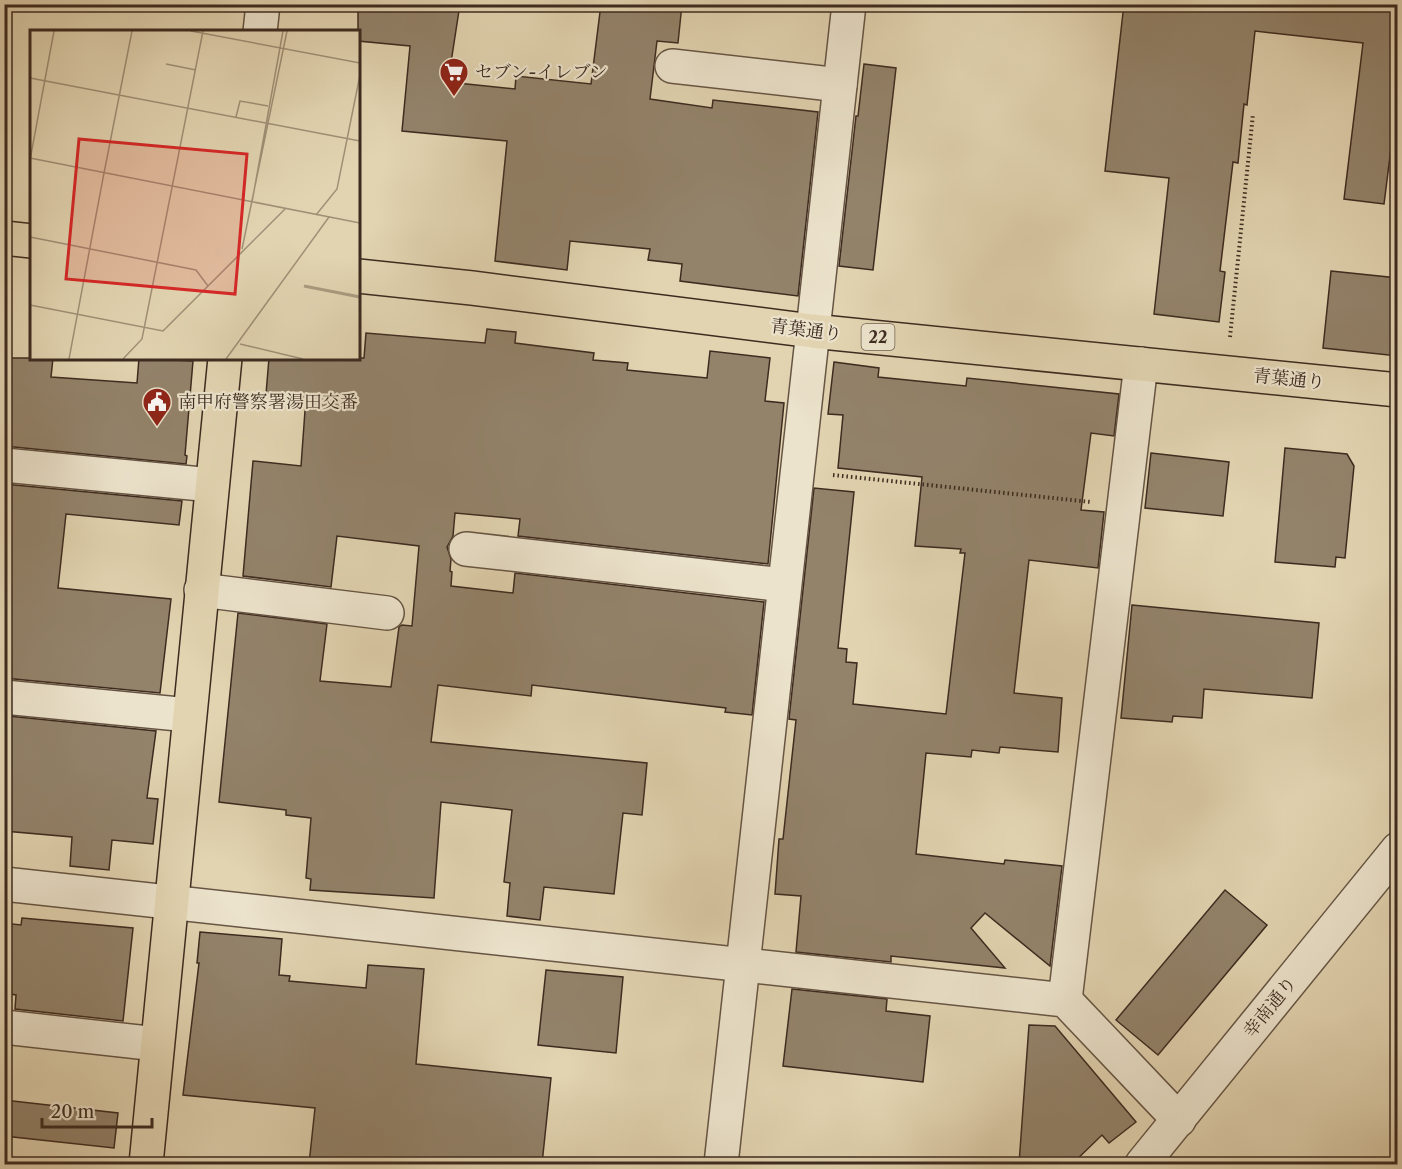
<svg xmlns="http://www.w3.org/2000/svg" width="1402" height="1169" font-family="'Libre Caslon Text','Noto Serif JP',serif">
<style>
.building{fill:#93836b;stroke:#3d2b20;stroke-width:1.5}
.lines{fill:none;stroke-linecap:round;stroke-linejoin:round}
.minor-casing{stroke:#654;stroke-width:36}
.major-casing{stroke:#3d2b20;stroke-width:36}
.path{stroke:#3d2b20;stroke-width:4;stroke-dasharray:1.5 3;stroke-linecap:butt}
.minor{stroke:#ece3cc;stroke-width:33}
.major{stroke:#e2d4b1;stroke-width:33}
.labels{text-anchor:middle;stroke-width:4.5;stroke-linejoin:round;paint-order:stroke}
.shield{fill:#ece3cc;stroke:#726254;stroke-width:1.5}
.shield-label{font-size:16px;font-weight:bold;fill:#3d2b20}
.poi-label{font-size:18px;fill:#3d2b20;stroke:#ece3cc;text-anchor:start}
.street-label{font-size:18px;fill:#3d2b20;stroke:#ece3cc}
.inset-river{fill:none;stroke:#aa9b80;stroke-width:3}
.inset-road{fill:none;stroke:#a09077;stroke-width:1.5}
.view{fill:#d62828;fill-opacity:0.15;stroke:#d62828;stroke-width:3}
.inset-edge{fill:none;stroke:#3d2b20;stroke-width:3}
</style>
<rect width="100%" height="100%" fill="#e2d4b1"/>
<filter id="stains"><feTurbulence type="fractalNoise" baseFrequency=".00333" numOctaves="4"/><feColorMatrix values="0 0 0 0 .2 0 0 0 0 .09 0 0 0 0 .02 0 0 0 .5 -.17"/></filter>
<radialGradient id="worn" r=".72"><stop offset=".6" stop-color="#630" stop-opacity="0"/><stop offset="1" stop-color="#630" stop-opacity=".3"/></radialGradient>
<g class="building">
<polygon points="358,4 460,4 448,82 515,89 516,76 591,84 601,4 682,4 678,43 657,41 650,99 712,108 713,100 818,112 798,296 680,281 682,264 648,260 650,249 570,241 567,270 495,261 507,141 402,131 410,46 358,41"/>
<polygon points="1124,4 1398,4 1398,93 1384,204 1344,199 1363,43 1255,31 1247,105 1244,104 1238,163 1233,162 1220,271 1225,272 1219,322 1154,314 1169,178 1105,171"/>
<polygon points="864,64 896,68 873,270 839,266 856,116 858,116"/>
<polygon points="1331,271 1398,278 1398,356 1323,348"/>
<polygon points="487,329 516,332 515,343 594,353 593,360 628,363 627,370 707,378 710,351 770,358 765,401 784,403 768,564 518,536 520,519 455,513 453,536 447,547 451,559 450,571 452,572 451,586 513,593 515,573 764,602 752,715 725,712 726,708 532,685 531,696 438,685 431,742 647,763 642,815 623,813 614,894 544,887 540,920 507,916 510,883 504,882 512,810 441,802 434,898 310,890 311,879 306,878 311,818 286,815 286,810 219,802 238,613 327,624 320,681 391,687 399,627 402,625 412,626 419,546 337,536 331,587 243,576 253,461 301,466 306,397 266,394 269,358 364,358 366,333 485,343"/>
<polygon points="4,358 53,358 51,377 137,383 139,358 193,361 185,455 187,456 186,464 4,446"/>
<polygon points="834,362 879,368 878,377 966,386 967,378 1119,394 1114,436 1091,433 1081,510 1104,512 1098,568 1029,560 1014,693 1062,698 1058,752 1000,747 999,753 972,750 971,757 926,753 916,854 1004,864 1005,860 1062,866 1050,966 985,913 971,928 1005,968 891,956 891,962 796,952 801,896 775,894 779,839 783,839 796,720 789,719 814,488 854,492 838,648 847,649 846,662 857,663 853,704 946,714 965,553 960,553 961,549 915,546 922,477 838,468 843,415 828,414"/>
<polygon points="1285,448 1347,454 1354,466 1345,558 1336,557 1335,567 1275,562"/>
<polygon points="1151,453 1229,462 1223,516 1145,508"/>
<polygon points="4,484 182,501 179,525 66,514 58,588 171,599 160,693 4,678"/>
<polygon points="1132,605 1319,623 1312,698 1204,689 1202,718 1173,716 1172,722 1121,718"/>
<polygon points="8,716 156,731 147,798 158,799 153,844 112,840 109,870 70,866 72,837 4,831 4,747"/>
<polygon points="1225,890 1267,925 1158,1055 1116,1020"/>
<polygon points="22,918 133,928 123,1021 15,1009 16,995 4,993 4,923 21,925"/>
<polygon points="200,932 282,939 279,975 290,976 289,981 366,988 368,965 424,969 416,1064 551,1078 542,1164 309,1164 315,1108 183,1095 199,963 197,963"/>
<polygon points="546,970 623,977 616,1053 538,1045"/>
<polygon points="792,989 887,999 886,1011 930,1016 923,1082 783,1066"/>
<polygon points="1029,1025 1055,1026 1136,1122 1109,1143 1102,1135 1072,1164 1019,1164"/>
<polygon points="4,1100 118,1113 114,1148 4,1136"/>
</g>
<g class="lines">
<g class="minor-casing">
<g id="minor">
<polyline points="260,32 263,4"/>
<polyline points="672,66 840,85"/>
<polyline points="4,465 212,485"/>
<polyline points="466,549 784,585"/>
<polyline points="201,590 387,613"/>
<polyline points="4,697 189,715"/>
<polyline points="4,884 1065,1000 1179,1120"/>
<polyline points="1065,1000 1141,364"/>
<polyline points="4,1027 157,1044"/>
<polyline points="721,1164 849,4"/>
<polyline points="1142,1164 1398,849"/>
</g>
</g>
<g class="major-casing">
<g id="major">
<polyline points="4,238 32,241"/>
<polyline points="358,276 472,288 812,331 1398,390"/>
<polyline points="146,1164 225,358"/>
</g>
</g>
<g class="path">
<polyline points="1230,337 1253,114"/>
<polyline points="833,475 1091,502"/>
</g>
<use href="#minor" class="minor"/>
<use href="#major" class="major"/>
</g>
<defs>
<g id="supermarket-pin" transform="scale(1.5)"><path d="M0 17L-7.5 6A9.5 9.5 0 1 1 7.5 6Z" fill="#8f2418" stroke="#ece3cc"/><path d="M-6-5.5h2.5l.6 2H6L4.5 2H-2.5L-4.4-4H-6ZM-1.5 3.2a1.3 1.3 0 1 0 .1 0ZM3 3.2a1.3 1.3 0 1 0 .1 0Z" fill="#fff"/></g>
<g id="civic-pin" transform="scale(1.5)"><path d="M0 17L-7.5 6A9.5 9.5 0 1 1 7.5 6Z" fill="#8f2418" stroke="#ece3cc"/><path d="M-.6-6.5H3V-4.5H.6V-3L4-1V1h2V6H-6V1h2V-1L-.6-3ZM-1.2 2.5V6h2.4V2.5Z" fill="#fff"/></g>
</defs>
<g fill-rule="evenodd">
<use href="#supermarket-pin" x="454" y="72"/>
<use href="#civic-pin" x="157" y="402"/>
</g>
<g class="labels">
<rect class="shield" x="861.5" y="324" width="33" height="26" rx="4.5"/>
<g class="shield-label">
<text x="878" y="343">22</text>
</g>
<g class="poi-label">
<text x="475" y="78">セブン-イレブン</text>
<text x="178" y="408">南甲府警察署湯田交番</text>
</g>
<g class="street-label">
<text transform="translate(806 330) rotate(7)" y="6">青葉通り</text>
<text transform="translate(1289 379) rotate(6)" y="6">青葉通り</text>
<text transform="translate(1270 1007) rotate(-51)" y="6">幸南通り</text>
</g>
</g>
<g transform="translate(30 30)">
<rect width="330" height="330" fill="#e2d4b1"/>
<path class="inset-river" d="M 274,256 L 330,267"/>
<path class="inset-road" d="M 161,1 L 330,33M 136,34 L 166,40M 0,48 L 330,111M 206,87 L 210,71 L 238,76M 0,128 L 330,193M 0,130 L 24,1M 74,143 L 102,1M 222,172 L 253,1M 286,185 L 307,159 L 330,45M 0,207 L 166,240 L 178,256M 212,219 L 257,1M 0,275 L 133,301 L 255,179M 210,314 L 273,329M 39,329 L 74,143M 93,329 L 112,309 L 173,1M 196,329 L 299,187"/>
<path class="view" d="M 49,109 L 217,124 L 205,264 L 36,249 Z"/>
<rect width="330" height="330" class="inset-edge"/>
</g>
<rect width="1402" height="1169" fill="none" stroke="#e2d4b1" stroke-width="24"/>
<rect x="6" y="6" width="1390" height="1157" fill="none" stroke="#3d2b20" stroke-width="3"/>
<rect x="12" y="12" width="1378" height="1145" fill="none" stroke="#3d2b20" stroke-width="1.5"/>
<path d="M42 1118v9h110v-9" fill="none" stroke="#3d2b20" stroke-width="3"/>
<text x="51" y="1118" font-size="18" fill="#3d2b20" stroke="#ece3cc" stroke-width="4.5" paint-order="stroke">20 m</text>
<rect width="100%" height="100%" filter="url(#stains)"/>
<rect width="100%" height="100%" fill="url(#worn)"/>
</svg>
